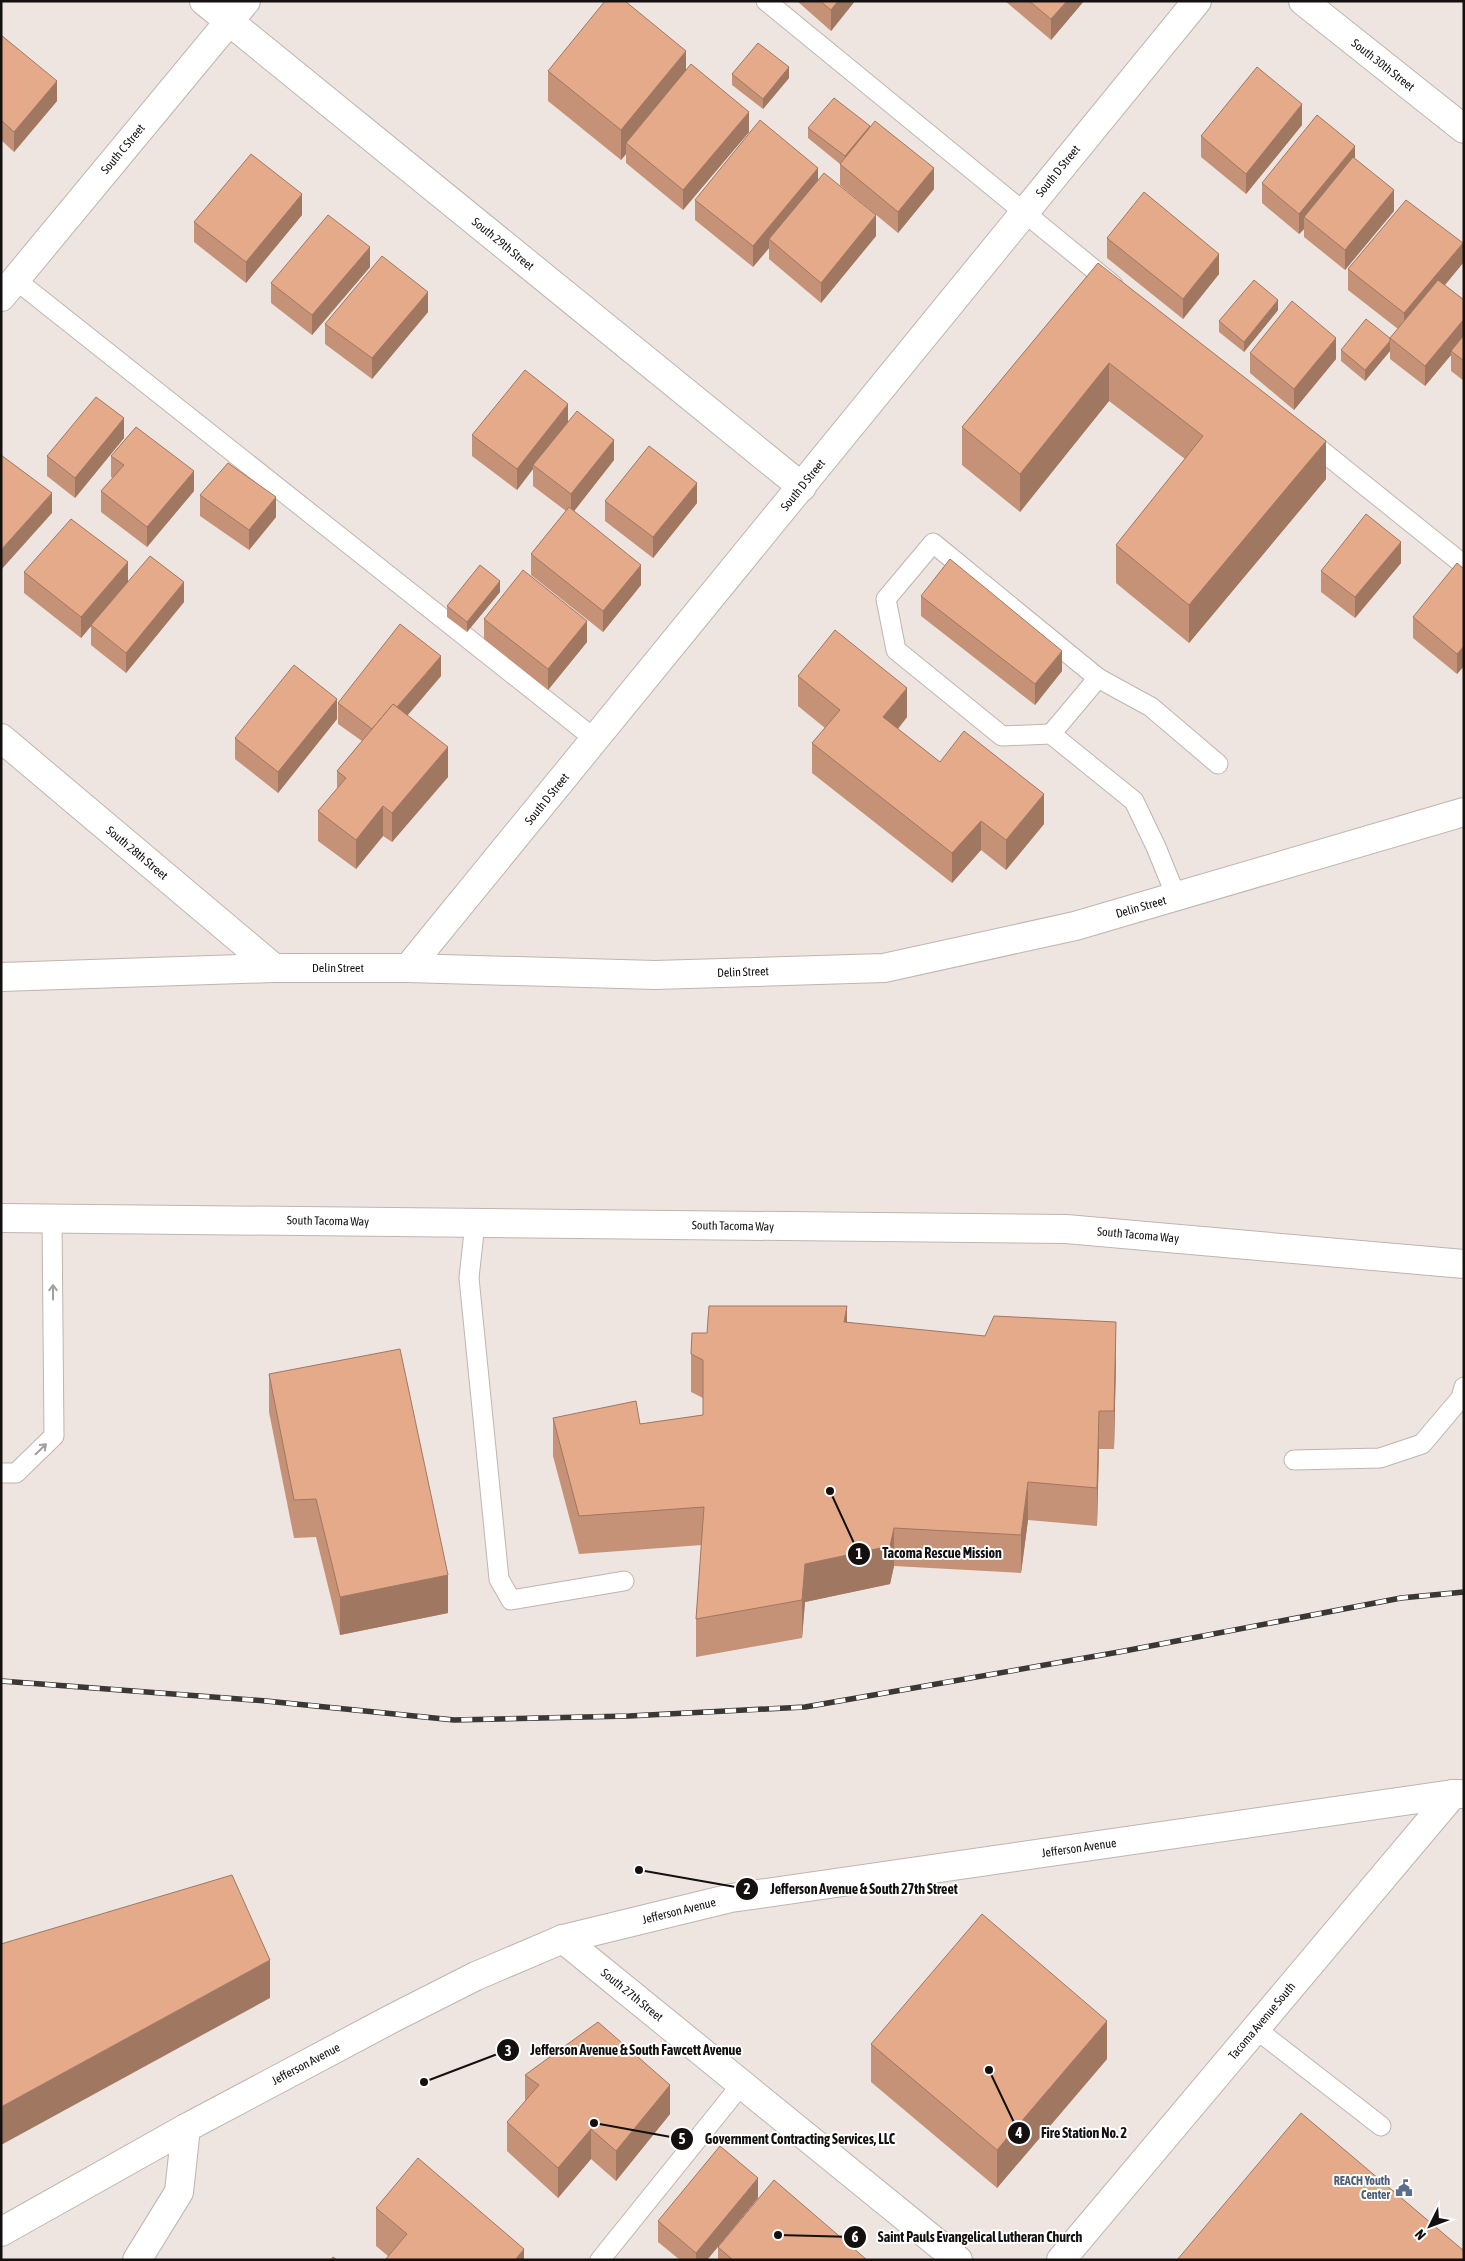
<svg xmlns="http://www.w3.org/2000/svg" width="1465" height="2261" font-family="'Asap Condensed',sans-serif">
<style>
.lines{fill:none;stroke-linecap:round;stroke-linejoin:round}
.service-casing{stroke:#beb5b0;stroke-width:21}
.minor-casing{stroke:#beb5b0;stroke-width:30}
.tertiary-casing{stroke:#beb5b0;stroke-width:30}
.secondary-casing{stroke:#beb5b0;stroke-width:30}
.service{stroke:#fff;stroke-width:19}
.minor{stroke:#fff;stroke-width:28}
.tertiary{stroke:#fff;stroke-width:28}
.secondary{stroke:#fff;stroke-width:28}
.rail-casing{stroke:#3b3735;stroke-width:5.5}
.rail{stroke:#fff;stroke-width:4;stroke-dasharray:11;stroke-linecap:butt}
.wall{fill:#c59277}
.shaded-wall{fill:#a07761}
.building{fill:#e5aa8a;stroke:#a07761}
.oneway{stroke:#a19f9f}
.labels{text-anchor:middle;stroke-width:4;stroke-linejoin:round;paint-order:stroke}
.street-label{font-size:12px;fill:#13100f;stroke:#fff}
.service-label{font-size:12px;font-weight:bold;fill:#4e5e75;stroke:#fff;text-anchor:end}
.leader{fill:none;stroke:#13100f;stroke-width:2}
.callout-dot{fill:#13100f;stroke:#fff;stroke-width:2}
.mark-label{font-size:15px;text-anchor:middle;font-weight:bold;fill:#fff}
.callout-label{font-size:14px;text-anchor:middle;font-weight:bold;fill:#13100f;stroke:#fff;stroke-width:4;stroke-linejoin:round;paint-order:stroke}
</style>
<rect width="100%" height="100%" fill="#eee5e0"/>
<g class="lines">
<g class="service-casing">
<g id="service">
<polyline points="766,1 1113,285"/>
<polyline points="16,280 596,740"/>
<polyline points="1307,439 1464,565"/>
<polyline points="1051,734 1098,678"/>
<polyline points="1176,896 1156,847 1134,801 1051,734 1002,736 896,650 886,599 933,543 1098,678 1151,707 1218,764"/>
<polyline points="475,1223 469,1278 499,1579 511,1600 624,1581"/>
<polyline points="1294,1460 1380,1458 1422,1444 1461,1398 1464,1387"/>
<polyline points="1,1473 16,1473 54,1436 52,1219"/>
<polyline points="1256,2029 1381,2126"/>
<polyline points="600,2260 741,2085"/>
</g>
</g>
<g class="minor-casing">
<g id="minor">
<polyline points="204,1 802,487"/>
<polyline points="1303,1 1464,129"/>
<polyline points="1,297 246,1"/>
<polyline points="1,738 274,968"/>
<polyline points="408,968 1197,1"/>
<polyline points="563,1939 958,2260"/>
<polyline points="137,2260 179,2192 186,2128"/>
</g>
</g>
<g class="tertiary-casing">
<polyline id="tertiary" points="1,977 274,968 408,968 655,975 884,968 1075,926 1464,812"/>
</g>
<g class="secondary-casing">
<g id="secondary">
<polyline points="1,1218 1066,1229 1464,1264"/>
<polyline points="1,2232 186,2128 393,2018 476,1976 563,1939 731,1898 1453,1794 1464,1794"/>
<polyline points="1061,2260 1453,1794"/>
</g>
</g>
<use href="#service" class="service"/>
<use href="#minor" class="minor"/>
<use href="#tertiary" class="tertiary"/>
<use href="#secondary" class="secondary"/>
<g class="rail-casing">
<polyline id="rail" points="1,1681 266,1701 454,1720 629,1716 805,1707 1119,1652 1401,1598 1464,1592"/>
</g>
<use href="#rail" class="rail"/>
</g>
<g class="wall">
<polygon points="797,1 855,1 831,31"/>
<polygon points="1005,1 1084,1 1051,40"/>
<polygon points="1,35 57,101 14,152 1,140"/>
<polygon points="686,70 749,132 683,210 626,163 626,154 621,160 548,101 548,71"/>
<polygon points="732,74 789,78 763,109 732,85"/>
<polygon points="1302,125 1246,194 1201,157 1201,136"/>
<polygon points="808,128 870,128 934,189 898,233 840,185 840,164 808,138"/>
<polygon points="1355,159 1394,211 1345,270 1304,237 1304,229 1299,234 1262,203 1262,183"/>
<polygon points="818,180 876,236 821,303 769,259 769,248 753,267 695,220 695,200"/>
<polygon points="302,215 246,283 194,242 194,222"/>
<polygon points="1107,238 1219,274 1183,319 1107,258"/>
<polygon points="1098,263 1326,479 1189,643 1116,583 1116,545 1185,459 1109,401 1020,512 962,465 962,427"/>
<polygon points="1463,263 1445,285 1464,300 1464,381 1451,371 1451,355 1425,386 1390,359 1390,351 1365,381 1341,361 1341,350 1390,338 1398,329 1348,290 1348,269"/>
<polygon points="370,267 312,335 271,303 271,283"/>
<polygon points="1278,310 1244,352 1219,332 1219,321"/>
<polygon points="428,312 372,379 325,344 325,324"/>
<polygon points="1250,353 1336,359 1294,410 1250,373"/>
<polygon points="568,422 614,460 574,511 641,585 603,632 531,575 531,554 566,511 533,486 533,469 517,490 472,456 472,435"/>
<polygon points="124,438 75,498 47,476 47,456"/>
<polygon points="111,456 194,491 147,547 101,512 101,491 113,478 111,477"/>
<polygon points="200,495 276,517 249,550 200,516"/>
<polygon points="605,501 697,503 653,558 605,521"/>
<polygon points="1401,563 1355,618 1321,592 1321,571"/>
<polygon points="1464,569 1464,666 1457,674 1413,638 1413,617"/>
<polygon points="24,572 128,582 184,602 126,673 91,645 91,626 81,638 24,593"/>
<polygon points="500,592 467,632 447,617 447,606"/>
<polygon points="921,596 1062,671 1035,705 921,616"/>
<polygon points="484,619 587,642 548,690 484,639"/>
<polygon points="441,676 407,716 448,777 392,842 383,836 356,869 318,841 318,811 337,789 337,771 362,741 338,724 338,703"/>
<polygon points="798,676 907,717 898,729 940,762 1044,824 1006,870 981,850 952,883 812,773 812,743 825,728 798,706"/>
<polygon points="337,719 278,793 235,759 235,738"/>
<polygon points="847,1322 1116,1360 1114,1449 1099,1449 1097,1526 1028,1520 1021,1573 894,1566 890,1584 805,1602 802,1638 696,1657 696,1619 702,1545 579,1554 553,1456 553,1418 640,1424 703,1415 703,1398 691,1392 691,1354 707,1333"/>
<polygon points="269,1374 448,1613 340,1635 316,1537 294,1538 269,1412"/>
<polygon points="871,2044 1107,2059 997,2188 871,2082"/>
<polygon points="525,2075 670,2114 616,2181 591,2159 558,2198 507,2151 507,2122 525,2101"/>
<polygon points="758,2198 707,2260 680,2260 658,2242 658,2221"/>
<polygon points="376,2208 524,2260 388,2256 376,2246"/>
<polygon points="718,2247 867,2260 718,2260"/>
</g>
<g class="shaded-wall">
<polygon points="838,1 855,1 831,31 831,10"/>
<polygon points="1067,1 1084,1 1051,40 1051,19"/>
<polygon points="686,51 686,80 626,143 626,154 621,160 621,130"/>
<polygon points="789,67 789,78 763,109 763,99"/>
<polygon points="57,81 57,101 14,152 14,132"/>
<polygon points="1302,104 1302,125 1246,194 1246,174"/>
<polygon points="749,112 749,132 683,210 683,190"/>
<polygon points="870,126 870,136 845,167 845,156"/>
<polygon points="1355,146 1355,166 1304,217 1304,229 1299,234 1299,214"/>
<polygon points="818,168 818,188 769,239 769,248 753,267 753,246"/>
<polygon points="934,168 934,189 898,233 898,212"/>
<polygon points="1394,190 1394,211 1345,270 1345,250"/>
<polygon points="302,194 302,215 246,283 246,262"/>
<polygon points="876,215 876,236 821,303 821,283"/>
<polygon points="1463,243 1463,263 1404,334 1404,313"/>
<polygon points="370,247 370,267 312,335 312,315"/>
<polygon points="1219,254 1219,274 1183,319 1183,299"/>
<polygon points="428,292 428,312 372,379 372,358"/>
<polygon points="1278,300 1278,310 1244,352 1244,342"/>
<polygon points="1464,319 1464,339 1451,351 1451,355 1425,386 1425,366"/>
<polygon points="1336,338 1336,359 1294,410 1294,389"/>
<polygon points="1390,341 1390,351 1365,381 1365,370"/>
<polygon points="1109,363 1109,401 1020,512 1020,474"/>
<polygon points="568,404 568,425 533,465 533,469 517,490 517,469"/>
<polygon points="124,418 124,438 75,498 75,478"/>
<polygon points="614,440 614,460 571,515 571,494"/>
<polygon points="1326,441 1326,479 1189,643 1189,605"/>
<polygon points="194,471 194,491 147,547 147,527"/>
<polygon points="697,483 697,503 653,558 653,537"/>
<polygon points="52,493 52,513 1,570 1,550"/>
<polygon points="276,497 276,517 249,550 249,530"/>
<polygon points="1401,542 1401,563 1355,618 1355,597"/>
<polygon points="128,562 128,582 81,638 81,617"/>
<polygon points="641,565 641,585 603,632 603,611"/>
<polygon points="500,581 500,592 467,632 467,622"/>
<polygon points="184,582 184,602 126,673 126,653"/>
<polygon points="587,621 587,642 548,690 548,669"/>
<polygon points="1464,646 1464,666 1457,674 1457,654"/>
<polygon points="1062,651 1062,671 1035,705 1035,684"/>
<polygon points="441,656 441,676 376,752 376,732"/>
<polygon points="907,688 907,717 883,747 883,717"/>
<polygon points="337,699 337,719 278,793 278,772"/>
<polygon points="448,747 448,777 392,842 392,813"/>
<polygon points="1044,794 1044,824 1006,870 1006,840"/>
<polygon points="383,806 383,836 356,869 356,840"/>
<polygon points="981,821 981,850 952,883 952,853"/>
<polygon points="847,1306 847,1344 844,1322"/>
<polygon points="1116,1322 1116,1360 1114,1449 1114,1411"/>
<polygon points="1099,1411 1099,1449 1097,1526 1097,1488"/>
<polygon points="1028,1482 1028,1520 1021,1573 1021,1535"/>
<polygon points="894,1528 894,1566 890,1584 805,1602 802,1638 802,1600 805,1564"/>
<polygon points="448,1575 448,1613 340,1635 340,1597"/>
<polygon points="270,1960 270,1998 1,2145 1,2107"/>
<polygon points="1107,2021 1107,2059 997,2188 997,2150"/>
<polygon points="670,2085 670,2114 616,2181 616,2151"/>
<polygon points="591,2129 591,2159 558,2198 558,2168"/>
<polygon points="758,2178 758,2198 707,2260 696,2260 696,2253"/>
<polygon points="524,2249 524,2260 515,2260"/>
</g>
<g class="building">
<polygon points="605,1 625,1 686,51 621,130 548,71"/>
<polygon points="820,1 838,1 831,10"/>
<polygon points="1029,1 1067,1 1051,19"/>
<polygon points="1,35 57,81 14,132 1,120"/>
<polygon points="758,43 789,67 763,99 732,74"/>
<polygon points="691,64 749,112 683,190 626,143"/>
<polygon points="1257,67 1302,104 1246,174 1201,136"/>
<polygon points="834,98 870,126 845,156 808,128"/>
<polygon points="1317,115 1355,146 1299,214 1262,183"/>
<polygon points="760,120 818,168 753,246 695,200"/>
<polygon points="875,121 934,168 898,212 840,164"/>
<polygon points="251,154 302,194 246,262 194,222"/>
<polygon points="1353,157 1394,190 1345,250 1304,217"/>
<polygon points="824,173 876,215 821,283 769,239"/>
<polygon points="1144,192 1219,254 1183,299 1107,238"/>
<polygon points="1406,200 1463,243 1404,313 1348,269"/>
<polygon points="328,215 370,247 312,315 271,283"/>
<polygon points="382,256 428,292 372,358 325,324"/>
<polygon points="1098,263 1326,441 1189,605 1116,545 1203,436 1109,363 1020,474 962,427"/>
<polygon points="1254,280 1278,300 1244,342 1219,321"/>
<polygon points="1438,280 1464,300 1464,319 1425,366 1390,338"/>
<polygon points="1292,301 1336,338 1294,389 1250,353"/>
<polygon points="1366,319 1391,339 1390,338 1390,341 1365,370 1341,350"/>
<polygon points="1464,335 1464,361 1451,351"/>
<polygon points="525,370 568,404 517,469 472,435"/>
<polygon points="96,397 124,418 75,478 47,456"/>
<polygon points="577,411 614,440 571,494 533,465"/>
<polygon points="136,427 194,471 147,527 101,491 124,465 111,456"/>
<polygon points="649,446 697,483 653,537 605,501"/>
<polygon points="1,455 52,493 1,550"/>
<polygon points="228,463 276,497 249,530 200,495"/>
<polygon points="569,507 641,565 603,611 531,554"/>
<polygon points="1366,514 1401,542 1355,597 1321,571"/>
<polygon points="71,519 128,562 81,617 24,572"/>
<polygon points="150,556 184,582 126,653 91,625"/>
<polygon points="950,559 1062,651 1035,684 921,596"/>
<polygon points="1457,563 1464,569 1464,646 1457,654 1413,617"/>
<polygon points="480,565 500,581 467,622 447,606"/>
<polygon points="523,570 587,621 548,669 484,619"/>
<polygon points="400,624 441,656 397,707 393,704 372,729 338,703"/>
<polygon points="835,630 907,688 883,717 940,762 964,731 1044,794 1006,840 981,821 952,853 812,743 840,710 798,676"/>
<polygon points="294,665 337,699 278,772 235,738"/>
<polygon points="393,704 448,747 392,813 383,806 356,840 318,811 346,778 337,771"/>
<polygon points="709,1306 847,1306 844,1322 985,1336 994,1316 1116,1322 1114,1411 1099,1411 1097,1488 1028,1482 1021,1535 894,1528 890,1546 805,1564 802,1600 696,1619 704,1507 579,1516 553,1418 636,1401 640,1424 703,1415 703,1360 691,1354 692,1333 707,1333"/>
<polygon points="400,1349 448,1575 340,1597 316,1499 294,1500 269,1374"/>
<polygon points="232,1875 270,1960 1,2107 1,1944"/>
<polygon points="982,1914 1107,2021 997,2150 871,2044"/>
<polygon points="598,2022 670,2085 616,2151 591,2129 558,2168 507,2122 539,2085 525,2075"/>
<polygon points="1301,2113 1464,2251 1464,2260 1177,2260"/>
<polygon points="720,2146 758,2178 696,2253 658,2221"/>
<polygon points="418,2158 524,2249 515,2260 385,2260 407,2234 376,2208"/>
<polygon points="774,2180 867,2260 733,2260 718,2247"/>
<polygon points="333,2257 337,2260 331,2260"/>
</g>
<defs><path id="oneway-shaft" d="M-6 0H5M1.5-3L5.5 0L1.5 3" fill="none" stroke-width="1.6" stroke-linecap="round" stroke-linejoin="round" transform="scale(1.25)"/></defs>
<g class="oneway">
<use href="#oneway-shaft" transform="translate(53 1292) rotate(-90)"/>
<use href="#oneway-shaft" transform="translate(41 1449) rotate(-44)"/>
</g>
<defs>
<g id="civic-bare" transform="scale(1.35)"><path d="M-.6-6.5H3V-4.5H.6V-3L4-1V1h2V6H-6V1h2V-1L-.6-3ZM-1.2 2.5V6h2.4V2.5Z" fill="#5c6f8a" stroke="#fff" stroke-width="2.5" paint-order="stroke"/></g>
</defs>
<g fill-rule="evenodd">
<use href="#civic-bare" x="1404" y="2188"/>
</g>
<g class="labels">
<g class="street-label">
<text transform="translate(1383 65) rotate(38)" y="4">South 30th Street</text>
<text transform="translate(123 149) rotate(-50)" y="4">South C Street</text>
<text transform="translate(1058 171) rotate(-51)" y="4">South D Street</text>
<text transform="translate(503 244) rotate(39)" y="4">South 29th Street</text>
<text transform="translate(803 485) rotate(-51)" y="4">South D Street</text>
<text transform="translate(547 799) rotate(-51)" y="4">South D Street</text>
<text transform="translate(137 853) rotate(40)" y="4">South 28th Street</text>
<text transform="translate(1141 907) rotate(-16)" y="4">Delin Street</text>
<text x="338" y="972">Delin Street</text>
<text transform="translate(743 972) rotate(-2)" y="4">Delin Street</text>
<text transform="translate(328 1221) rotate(1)" y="4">South Tacoma Way</text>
<text transform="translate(733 1226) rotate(1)" y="4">South Tacoma Way</text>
<text transform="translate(1138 1235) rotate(5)" y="4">South Tacoma Way</text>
<text transform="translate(1079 1848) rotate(-8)" y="4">Jefferson Avenue</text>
<text transform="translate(679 1911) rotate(-14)" y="4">Jefferson Avenue</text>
<text transform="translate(632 1995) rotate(39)" y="4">South 27th Street</text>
<text transform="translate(1262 2021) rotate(-50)" y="4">Tacoma Avenue South</text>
<text transform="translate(306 2064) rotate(-28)" y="4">Jefferson Avenue</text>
</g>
<g class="service-label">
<text x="1390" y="2185">REACH Youth<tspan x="1390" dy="14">Center</tspan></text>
</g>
</g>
<path class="leader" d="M830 1491L859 1554M639 1870L747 1889M424 2082L508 2050M989 2070L1019 2133M594 2123L682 2139M778 2235L855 2237"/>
<g class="callout-dot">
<circle cx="830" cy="1491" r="5"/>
<circle cx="639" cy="1870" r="5"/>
<circle cx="424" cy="2082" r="5"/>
<circle cx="989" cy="2070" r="5"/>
<circle cx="594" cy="2123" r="5"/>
<circle cx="778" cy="2235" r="5"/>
<circle cx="859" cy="1554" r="12"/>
<circle cx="747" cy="1889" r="12"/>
<circle cx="508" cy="2050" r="12"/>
<circle cx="1019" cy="2133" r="12"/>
<circle cx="682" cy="2139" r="12"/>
<circle cx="855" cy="2237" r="12"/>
</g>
<g class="mark-label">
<text x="859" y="1559">1</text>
<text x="747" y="1894">2</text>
<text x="508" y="2056">3</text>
<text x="1019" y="2138">4</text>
<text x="682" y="2144">5</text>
<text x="855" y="2242">6</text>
</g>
<g class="callout-label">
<text x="942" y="1558">Tacoma Rescue Mission</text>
<text x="864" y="1894">Jefferson Avenue &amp; South 27th Street</text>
<text x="636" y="2055">Jefferson Avenue &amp; South Fawcett Avenue</text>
<text x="1084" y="2138">Fire Station No. 2</text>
<text x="800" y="2144">Government Contracting Services, LLC</text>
<text x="980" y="2242">Saint Pauls Evangelical Lutheran Church</text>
</g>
<rect width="1465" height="2261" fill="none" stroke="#13100f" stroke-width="5"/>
<g transform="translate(1430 2226) rotate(228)" stroke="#ffffff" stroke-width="4" paint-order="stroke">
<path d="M0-4L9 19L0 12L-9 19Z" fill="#13100f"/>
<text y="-8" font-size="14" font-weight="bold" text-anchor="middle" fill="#13100f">N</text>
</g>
</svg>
